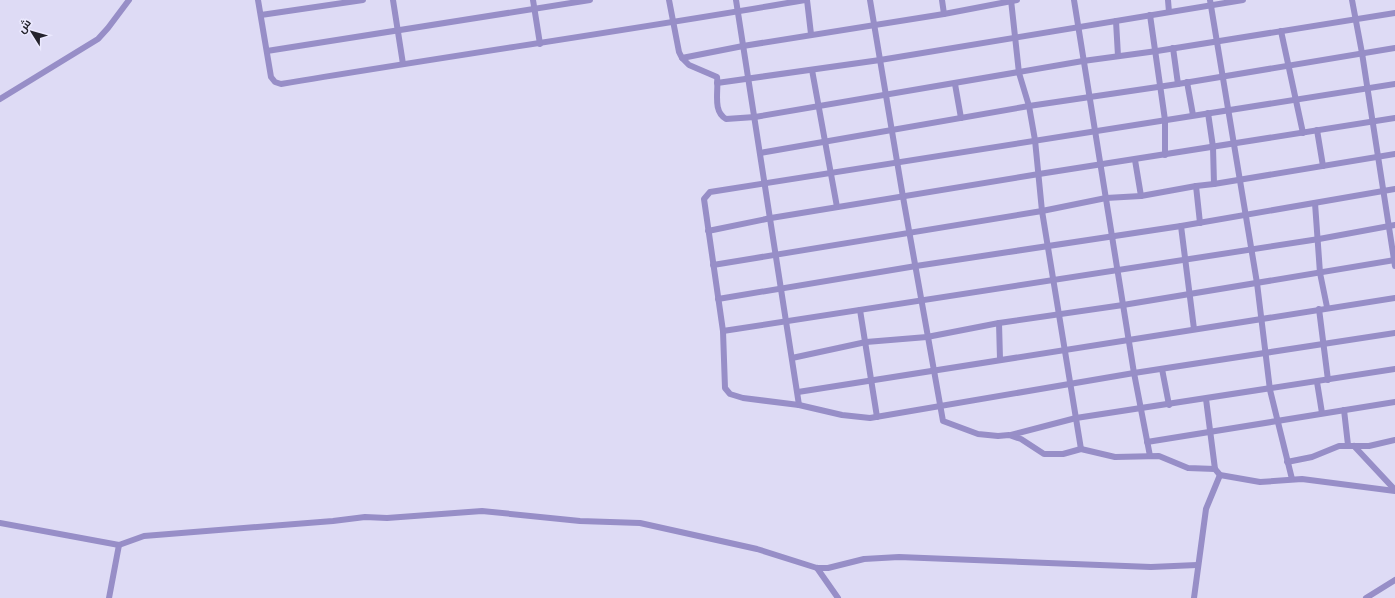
<svg xmlns="http://www.w3.org/2000/svg" width="1395" height="598" font-family="Spectral,Cairo,serif">
<style>
.lines{fill:none;stroke-linecap:round;stroke-linejoin:round}
.minor{stroke:#978ec7;stroke-width:6}
</style>
<rect width="100%" height="100%" fill="#dedbf5"/>
<g class="lines">
<g class="minor">
<path d="M 258,0 L 271,77 L 275,82 L 281,84 C 455,55 631,30 805,0"/>
<polyline points="393,0 403,64"/>
<polyline points="533,0 540,44"/>
<path d="M 669,0 L 679,52 L 682,58 L 689,65 L 717,77 C 719,91 712,111 726,119 L 755,117 L 1083,61 L 1157,51 L 1395,13"/>
<polyline points="736,0 799,405"/>
<polyline points="807,0 811,34"/>
<polyline points="870,0 903,197 943,421 978,434 998,436 1009,435 1021,439 1044,454 1063,454 1081,449 1115,457 1159,456 1188,468 1215,469 1220,475 1260,482 1302,479 1395,491"/>
<polyline points="942,0 944,14"/>
<polyline points="1011,0 1019,73 1029,106 1035,140 1042,211 1081,449"/>
<polyline points="1074,0 1134,373 1150,456"/>
<polyline points="1168,0 1169,12"/>
<polyline points="1210,0 1257,283 1270,390 1292,479"/>
<polyline points="1352,0 1362,53 1395,266"/>
<polyline points="261,15 363,0"/>
<polyline points="1150,15 1165,120 1165,155"/>
<polyline points="1116,21 1118,56"/>
<polyline points="1281,31 1303,133"/>
<polyline points="1173,48 1178,84"/>
<polyline points="267,51 590,0"/>
<polyline points="682,58 743,46 944,14 1017,0"/>
<polyline points="812,70 837,207"/>
<polyline points="1187,82 1193,115"/>
<polyline points="717,83 880,60 1243,0"/>
<polyline points="955,84 961,118"/>
<polyline points="1395,84 710,192 704,199 723,331 725,388 730,394 743,398 799,405 842,415 870,418 1134,373 1395,333"/>
<polyline points="0,99 98,39 108,28 129,0"/>
<polyline points="1208,113 1213,147 1214,184"/>
<polyline points="1317,130 1323,166"/>
<polyline points="760,153 1029,106 1178,84 1395,48"/>
<polyline points="1135,160 1141,196"/>
<polyline points="1196,186 1200,223"/>
<polyline points="1315,203 1320,273 1327,307"/>
<polyline points="1181,226 1194,329"/>
<polyline points="708,231 771,218 1039,174 1395,118"/>
<polyline points="713,265 1042,211 1106,198 1141,196 1196,186 1214,184 1395,154"/>
<polyline points="718,299 916,266 1181,226 1395,189"/>
<polyline points="1319,309 1328,380"/>
<polyline points="860,310 877,417"/>
<polyline points="999,323 1000,359"/>
<polyline points="723,331 1319,239 1395,225"/>
<polyline points="792,358 866,342 927,337 999,323 1123,305 1395,260"/>
<polyline points="1162,369 1169,405"/>
<polyline points="1317,382 1322,413"/>
<polyline points="798,392 1395,298"/>
<polyline points="1206,399 1215,469"/>
<polyline points="1344,410 1348,445"/>
<polyline points="1011,435 1076,418 1395,369"/>
<polyline points="1147,442 1395,402"/>
<polyline points="1354,446 1395,490"/>
<polyline points="1287,462 1312,457 1339,446 1369,446 1395,440"/>
<polyline points="0,523 119,545 144,536 333,521 365,517 387,518 482,511 580,521 640,523 757,549 817,568 828,568 864,559 899,557 1151,567 1197,565"/>
<polyline points="817,568 838,598"/>
<polyline points="109,598 119,545"/>
<polyline points="1194,598 1206,509 1220,475"/>
<polyline points="1366,598 1395,580"/>
</g>
</g>
<g transform="translate(32 32) rotate(307)" stroke="#ebe9fe" stroke-width="3" paint-order="stroke">
<path d="M0-3L7 15L0 10L-7 15Z" fill="#24232d"/>
<text y="-6" font-size="11" font-weight="bold" text-anchor="middle" fill="#24232d">ش</text>
</g>
</svg>
